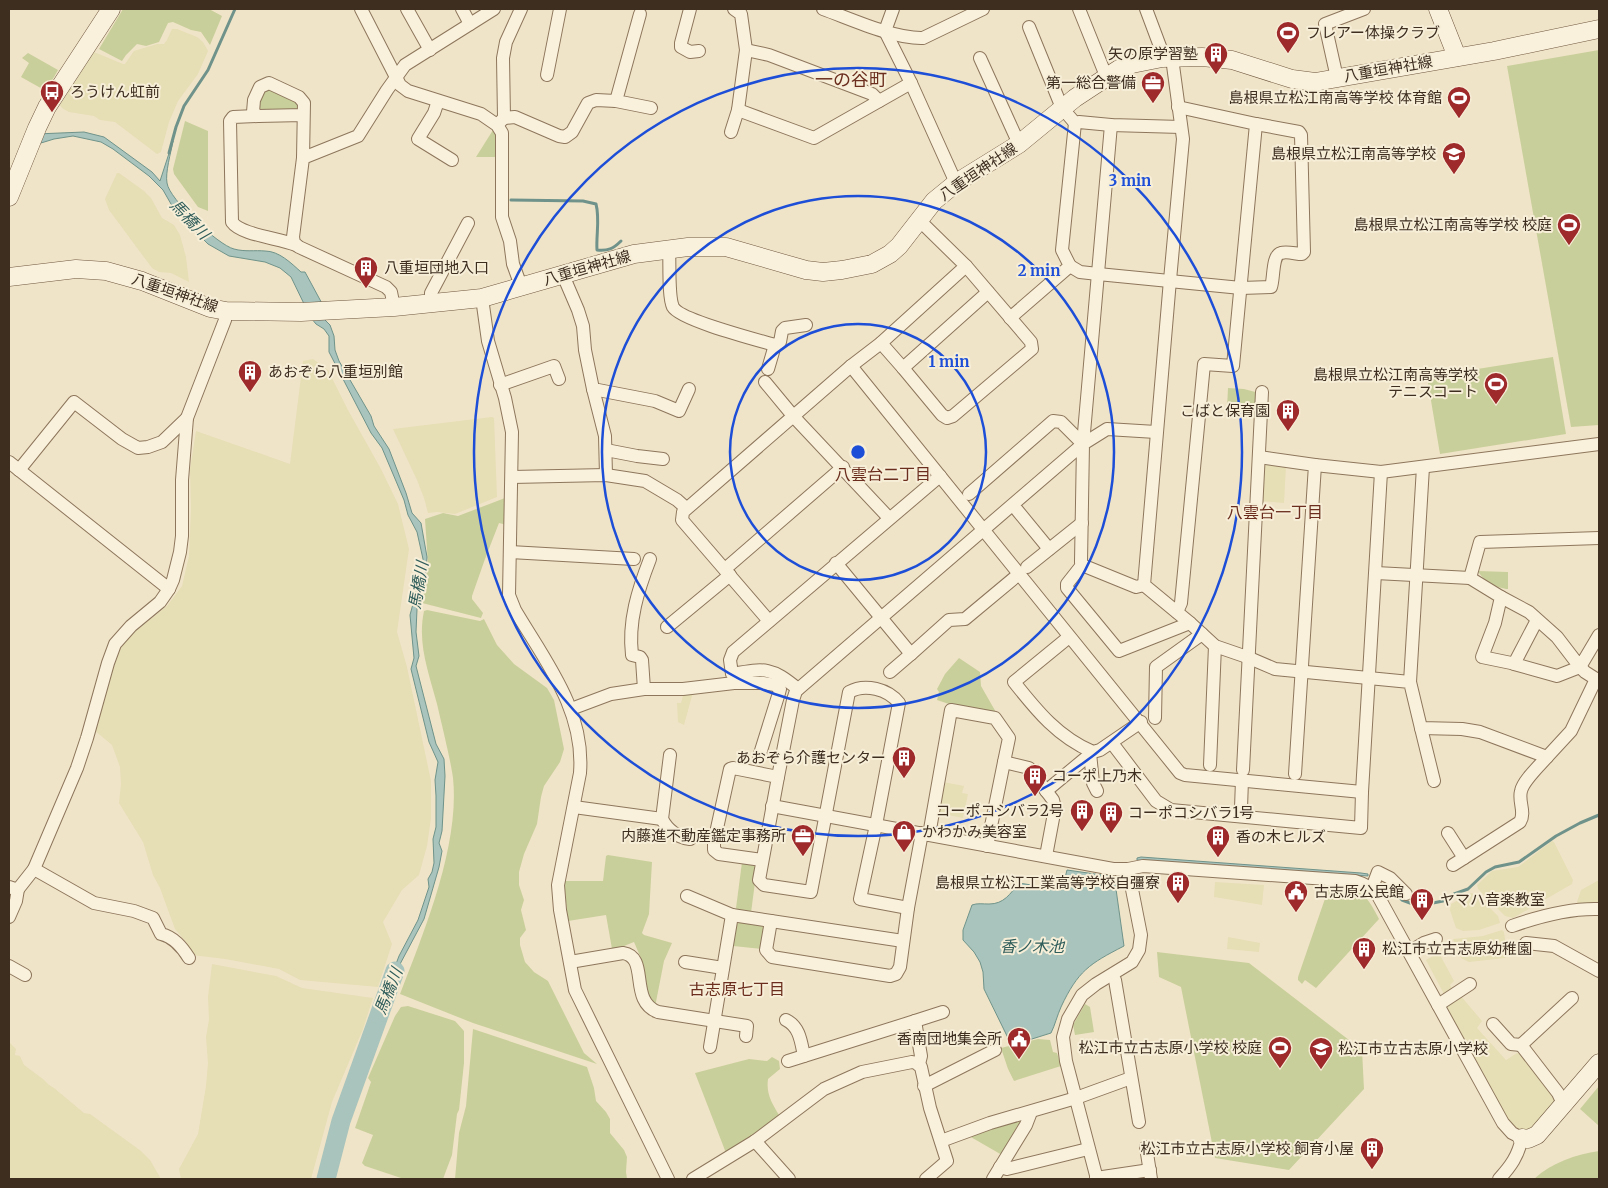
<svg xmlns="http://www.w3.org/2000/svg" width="1608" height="1188" font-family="Merriweather,'Noto Sans JP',serif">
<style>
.farmland{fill:#e6deb5}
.green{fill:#c9cf9b}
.water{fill:#a9c4bc;stroke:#6f938a}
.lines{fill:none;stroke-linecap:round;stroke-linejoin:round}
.stream{stroke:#6f938a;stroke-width:3}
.river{stroke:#a9c4bc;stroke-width:19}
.street-casing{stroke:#8d765c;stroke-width:14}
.secondary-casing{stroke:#6f573f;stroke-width:19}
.street{stroke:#faf1dc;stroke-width:12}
.secondary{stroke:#faf1dc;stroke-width:18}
.ring{fill:none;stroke:#1d4ed8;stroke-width:2.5}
.labels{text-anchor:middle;stroke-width:4;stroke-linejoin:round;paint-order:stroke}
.poi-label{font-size:15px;fill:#3d2e20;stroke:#f7eed8;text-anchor:end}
.street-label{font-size:15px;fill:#3d2e20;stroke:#f7eed8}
.water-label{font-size:16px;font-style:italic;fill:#2f5d5a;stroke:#f7eed8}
.neighbourhood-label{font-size:16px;fill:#6b2e1e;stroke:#f7eed8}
.quarter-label{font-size:18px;fill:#6b2e1e;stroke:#f7eed8}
.centre{fill:#1d4ed8;stroke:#f7eed8;stroke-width:2.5}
.ring-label{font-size:15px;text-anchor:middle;font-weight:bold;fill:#1d4ed8;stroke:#f7eed8;stroke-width:4;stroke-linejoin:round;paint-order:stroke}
</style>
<rect width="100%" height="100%" fill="#f0e4c8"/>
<g class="farmland">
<polygon points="172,29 177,29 197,37 203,42 208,51 198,74 178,101 169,122 161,152 157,154 115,122 100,120 94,116 69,112 62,108 60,105 94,52 123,64 125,64 134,51 157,44 164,44 167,40"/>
<polygon points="117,173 119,173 144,191 151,198 162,218 174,225 180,235 186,257 189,282 171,273 159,272 152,268 109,210 105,199"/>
<polygon points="313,359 328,370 348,410 381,469 398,504 409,549 397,632 407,667 431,781 431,818 427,846 419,875 402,890 383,922 392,944 378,987 300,980 279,969 225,959 192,955 186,942 175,929 160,888 153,875 143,842 119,803 121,784 120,767 112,745 94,730 112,666 120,649 131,635 167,606 182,586 189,556 191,509 190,470 196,431 290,464 303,361"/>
<polygon points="492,417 494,418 497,497 455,514 437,512 428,513 424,498 417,480 393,429"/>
<polygon points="1262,463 1286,466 1284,503 1260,501"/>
<polygon points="684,692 693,692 684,725 678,722 677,703 681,703"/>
<polygon points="943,782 964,786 962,793 968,794 963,818 938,813"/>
<polygon points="1552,841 1554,842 1573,880 1572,884 1513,918 1505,916 1478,889 1477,885 1492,871 1518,867"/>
<polygon points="1599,880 1599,905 1578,906 1577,902 1581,890"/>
<polygon points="1215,882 1264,885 1262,905 1214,897"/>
<polygon points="1471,893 1476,894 1498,916 1500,923 1479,930 1463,931 1456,928 1450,910 1451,904"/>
<polygon points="1502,930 1504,932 1507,955 1505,958 1469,962 1461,958 1453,939 1483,936"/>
<polygon points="1228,937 1260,943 1259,952 1227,949"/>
<polygon points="1439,953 1454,981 1450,985 1453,991 1445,996 1426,960"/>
<polygon points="212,964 276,976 302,988 373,998 363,1029 332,1102 311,1179 181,1179 179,1169 198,1134 206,1086 208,1063 206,1037 209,1020 208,997"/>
<polygon points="1460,995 1482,1021 1477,1028 1506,1060 1517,1053 1525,1055 1555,1095 1557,1103 1533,1132 1526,1133 1512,1126 1445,1008"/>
<polygon points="9,1042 16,1049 15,1055 20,1056 24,1065 43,1079 49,1085 54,1088 84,1113 90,1114 141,1151 150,1160 161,1179 9,1179"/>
</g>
<g class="green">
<polygon points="123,9 209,9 222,16 210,45 201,32 191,30 173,22 168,23 159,42 146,46 137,44 126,55 122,61 99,49"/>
<polygon points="1599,50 1599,425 1571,427 1507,66"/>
<polygon points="28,53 58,70 46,91 21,77 29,63 22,58"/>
<polygon points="268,88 296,99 299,107 297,110 259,111 259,98"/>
<polygon points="185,121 208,131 208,211 198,207 174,174 173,169"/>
<polygon points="493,130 497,137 498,157 476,157"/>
<polygon points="1553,357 1566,434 1440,454 1427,377"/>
<polygon points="1228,388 1244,389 1259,393 1258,410 1227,408"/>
<polygon points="505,498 507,525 499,523 485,559 472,596 472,599 483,613 481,618 422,603 428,564 425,519 443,513 458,516"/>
<path d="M 1478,571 L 1508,572 L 1508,589 C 1498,589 1482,580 1478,571 Z"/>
<path d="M 427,610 L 480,621 L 484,619 L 497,645 L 514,664 L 547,688 L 554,700 L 564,749 L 560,762 L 544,786 L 541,797 L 537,824 L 524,854 L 519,872 L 519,885 L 524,900 L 521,910 L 526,930 L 520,938 L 520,945 L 525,962 L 534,972 L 548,981 L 584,1053 L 597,1064 L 473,1023 L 400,994 C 424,932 460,845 453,778 C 450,757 442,726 437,704 C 429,673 417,644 424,611 Z"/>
<polygon points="959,658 980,672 981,686 997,714 955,706 937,700 939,692 937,689 945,674"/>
<polygon points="608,855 652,862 649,914 642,933 644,935 672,943 664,961 655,1007 648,999 640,956 634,942 619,948 612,949 606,915 568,921 564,881 603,881 606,856"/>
<polygon points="742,862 753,863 757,867 751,913 738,911 736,908"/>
<path d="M 1329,887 C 1360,889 1365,891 1379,919 L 1316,988 L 1305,980 L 1302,984 L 1298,980 L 1298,977 Z"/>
<polygon points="741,921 761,924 764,928 762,949 733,946 735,926"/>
<polygon points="1157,952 1249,963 1362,1050 1364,1089 1289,1170 1215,1158 1181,987 1159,977"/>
<polygon points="1085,1004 1090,1007 1094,1032 1075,1035 1073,1025"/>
<polygon points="408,1006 455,1021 464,1031 464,1063 459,1110 457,1114 452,1155 443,1179 404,1179 365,1166 362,1163 373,1135 355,1128 371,1082 368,1078 395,1016 401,1007"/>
<polygon points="473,1029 587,1067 594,1088 596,1101 606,1112 610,1119 610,1133 624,1150 627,1157 626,1172 627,1179 455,1179 459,1133 466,1106"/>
<polygon points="1038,1039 1050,1040 1053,1052 1057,1053 1061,1066 1014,1081 1008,1069 1001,1048"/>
<path d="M 772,1057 L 779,1061 L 780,1069 L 768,1079 C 766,1094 772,1103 779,1115 L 779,1117 L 754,1136 L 726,1153 L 695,1073 L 749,1059 L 767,1061 Z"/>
<polygon points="1599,1086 1599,1126 1580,1109"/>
<polygon points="1021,1119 1022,1122 1002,1155 969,1136"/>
<path d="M 1599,1151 L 1599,1179 L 1534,1179 C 1551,1163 1576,1154 1599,1151 Z"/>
</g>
<g class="water">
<path d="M 84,132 L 104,137 L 152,172 L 160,181 L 173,141 C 171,152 165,173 167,183 C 169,199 218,245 234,249 C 245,252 255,250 265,251 C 279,251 291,263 301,272 L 305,272 L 325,309 L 307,310 L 291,277 L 280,268 L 265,262 L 229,256 L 208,244 L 188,224 L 171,204 L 163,190 L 149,176 L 113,149 L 101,142 L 73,136 L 54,139 L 41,143 L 31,144 L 36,134 Z"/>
<polygon points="307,313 324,319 330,325 334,336 335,350 339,361 371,416 374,426 389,449 406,493 412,513 421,523 427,557 426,572 417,609 416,632 419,656 416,666 436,744 444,759 445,776 442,831 439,843 442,851 439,867 424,919 399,966 388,994 385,993 399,956 418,920 429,887 428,879 432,872 434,863 433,839 436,827 436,796 435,780 438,762 429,742 411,669 414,658 410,615 422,570 423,559 417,532 408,515 404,500 382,448 371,433 329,352 329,336 324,329 316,324"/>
<polygon points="1141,857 1361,873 1368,874 1368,876 1137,860 1137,858"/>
<path d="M 1067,870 L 1102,875 L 1104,873 L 1108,874 L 1108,876 L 1115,882 L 1124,946 C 1089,964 1078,971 1061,1007 C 1057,1016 1055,1025 1051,1033 L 1016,1044 L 1011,1042 L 1008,1038 L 984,989 L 983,972 L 980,962 L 974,952 L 963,940 L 963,930 L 972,905 C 977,903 983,904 989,904 C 1004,904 1010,894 1019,883 L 1062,890 Z"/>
</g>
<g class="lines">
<g class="stream">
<polyline points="169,153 176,127 184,106 208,70 235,9"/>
<path d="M 511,200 L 583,201 L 596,204 C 600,219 596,235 597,250 C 608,251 613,249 621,241"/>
<polyline points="1391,887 1402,900 1418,906 1443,901 1454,894 1468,889 1486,872 1495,867 1519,862 1556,836 1580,823 1599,815"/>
</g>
<polyline class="river" points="326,1179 341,1121 395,971"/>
<g class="street-casing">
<g id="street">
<polyline points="361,9 400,85 408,91 481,114 497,125 502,133 502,217 510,241 513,264 521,286"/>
<polyline points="407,9 430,50"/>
<polyline points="462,9 470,24"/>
<polyline points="690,9 681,43 681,47 690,52 699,51"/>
<path d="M 823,9 C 851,19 894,39 923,38 L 983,9"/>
<polyline points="893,9 885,31 911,83 956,183"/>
<polyline points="1079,9 1106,76"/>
<polyline points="1146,9 1161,49 1162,58"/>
<polyline points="640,14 616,101 651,108"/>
<polyline points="1029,27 1062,108 1075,123"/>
<polyline points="746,50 769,55 872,94 879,101"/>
<polyline points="980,58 1019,144"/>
<polyline points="1172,58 1183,139 1170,280 1144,585 1190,623 1215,646 1247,657 1275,669 1410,682 1421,728 1462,729 1480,732 1547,757 1571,731 1596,679 1599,680"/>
<polyline points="547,75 560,9"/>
<polyline points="1337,78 1325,24 1364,9"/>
<polyline points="438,101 434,113 418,139 452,160"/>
<polyline points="738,110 814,138 911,83"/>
<path d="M 258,116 L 233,117 L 230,121 L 232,222 C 241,235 279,238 296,245"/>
<polyline points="504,118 515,117 559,136 565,137 572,132 588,103 596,100 616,101"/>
<polyline points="499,123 504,118 503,58 506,42 521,9"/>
<polyline points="731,132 738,110 746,50 741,14 734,9"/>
<polyline points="303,158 304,103 299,97 269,83 260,87 254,100 253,112 258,116 303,115"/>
<path d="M 669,249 C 670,262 668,297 673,307 C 680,320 758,340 775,345 L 780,342 L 782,331 L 785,328 L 806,325"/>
<path d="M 1070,266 L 1080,272 L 1098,274 L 1241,288 L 1271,287 C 1274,279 1272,255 1281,253 C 1287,251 1296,254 1302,254 L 1304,252 L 1301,135 L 1299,132 L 1256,124"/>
<polyline points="563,275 578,310 583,326 585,350 593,389 655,401 679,411 689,389"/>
<path d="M 482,298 L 488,341 L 505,398 L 512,432 L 509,595 L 515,610 C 545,661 585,710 580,773 L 558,885 L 560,910 L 575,990 L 668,1179"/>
<polyline points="431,304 431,293 468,223"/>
<polyline points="394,307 391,292 386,287 299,247 294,243 293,237 303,158 358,136 387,90 405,65 494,9"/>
<polyline points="1010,318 1070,266 1062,250 1075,123 1079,122 1111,125 1181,127"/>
<polyline points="881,343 903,368 988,292"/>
<polyline points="851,366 1180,773 1185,775 1362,792"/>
<polyline points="903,368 942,415 947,418 953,416 1032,349 1031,342 966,266"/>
<polyline points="768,369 775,345"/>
<polyline points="765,382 794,417 889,518"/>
<polyline points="500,385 554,366 559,379"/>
<polyline points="593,389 605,436 606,475"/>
<polyline points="606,450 637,456 663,459"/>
<polyline points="1259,457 1315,465 1295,774"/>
<polyline points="9,462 169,589"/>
<polyline points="1315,465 1381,472 1599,444"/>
<polyline points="19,470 74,402 122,439 138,448 148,447 162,442 187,418"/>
<polyline points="512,477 606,475 645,481 677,500 686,508"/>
<polyline points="969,494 1053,421 1061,422 1083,444"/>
<polyline points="1017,510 1049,549"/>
<polyline points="510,552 634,559"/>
<polyline points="836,563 911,654 949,620 965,619 1019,574"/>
<polyline points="1082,565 1067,584 1067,588 1119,651 1190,623"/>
<polyline points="1027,567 1082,523"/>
<polyline points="725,569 843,467"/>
<polyline points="1376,573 1470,578 1501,597 1495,623 1482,657 1516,664"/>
<polyline points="1470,578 1480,542 1599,538"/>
<polyline points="1144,585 1136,587 1082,565 1081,562 1083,444 1107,429 1156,432"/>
<polyline points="1501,597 1529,612 1557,637 1580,667 1599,635"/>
<polyline points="1177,612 1181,603 1204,364 1233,366 1256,124 1178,107"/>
<polyline points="1537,620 1514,664 1557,676 1580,667 1585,672 1596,679"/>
<polyline points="769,621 682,520 683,512 851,366 881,343 966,266 919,220"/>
<polyline points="667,627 730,575"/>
<path d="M 1069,637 L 1014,682 C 1037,711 1058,737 1093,752 L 1100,750 L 1141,722"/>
<polyline points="890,672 911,654"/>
<polyline points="1410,682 1423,467"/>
<path d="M 644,689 L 642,660 L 640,657 L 632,655 C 628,621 638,590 650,559"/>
<path d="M 798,689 C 771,667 766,668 732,674 L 730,660 L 733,652 L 940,476"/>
<polyline points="571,709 611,694 644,689 683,689 734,683 763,683 775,685 780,689 779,693 759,757"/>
<polyline points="1155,718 1156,667 1202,634"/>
<polyline points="1421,728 1434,781"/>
<polyline points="1112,743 1156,801 1171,810 1361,828 1362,792 1381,472"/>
<polyline points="1090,753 1093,783 1097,791"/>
<path d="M 670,755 L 662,819 C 668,831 677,837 690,839"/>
<polyline points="1210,765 1215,646"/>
<polyline points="1243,770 1262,392"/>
<polyline points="778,777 793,700 796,691 1083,444 1111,125"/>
<polyline points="1046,791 1093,752"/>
<path d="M 772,806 L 1113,869 L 1128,869 L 1143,866 L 1355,881 C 1365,884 1371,887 1377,894 L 1503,1123 L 1512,1133 L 1522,1138 C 1518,1156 1511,1166 1499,1179"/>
<polyline points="574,807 662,819"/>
<polyline points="1241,808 1242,780"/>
<path d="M 1448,833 L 1464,858 L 1520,822 C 1526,812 1518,802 1521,791 C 1523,781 1539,766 1547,757"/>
<polyline points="929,835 951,710 995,718 1009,738 1004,762"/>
<polyline points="987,846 1004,762 1029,768 1053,800 1055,808 1046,856"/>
<path d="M 762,860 L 719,854 L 714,850 L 714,842 L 730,769 L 733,768 L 778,777 L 759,880 L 764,885 L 811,892 L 849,692 C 865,683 888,689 899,703 L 876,825 L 860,899 L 908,908"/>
<polyline points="1453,865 1464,858"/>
<path d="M 34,869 L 94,903 L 134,911 L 153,918 L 161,934 C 174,937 182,947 189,958"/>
<polyline points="9,887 15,889 19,888 34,869 77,768 87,738 108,663 115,644 131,626 160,602 169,589 173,580 180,552 182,536 182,480 187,418 225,320 226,311"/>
<polyline points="1372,888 1378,872 1390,878 1406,894"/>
<polyline points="687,896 732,915 903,941"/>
<polyline points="9,917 16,901 18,889"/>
<polyline points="771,921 766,950 772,957 890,976 896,974 900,967 908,908 922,833"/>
<path d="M 1512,926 C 1540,916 1569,908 1599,909"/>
<polyline points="1526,943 1554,946 1599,971"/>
<polyline points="1409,952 1424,943 1436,939"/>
<path d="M 570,962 L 623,953 C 650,957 628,1001 658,1012 L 747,1026 L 746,1036"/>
<polyline points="685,962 723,968"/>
<polyline points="9,966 25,975"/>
<polyline points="1115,980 1139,1122"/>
<polyline points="1438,1005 1470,984"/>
<path d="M 786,1020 C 800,1027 801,1042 804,1056"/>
<polyline points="915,1021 943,1012"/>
<polyline points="1493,1024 1511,1044 1521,1045"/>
<polyline points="710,1047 732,915"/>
<polyline points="788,1061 915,1021 921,1056 919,1064"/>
<polyline points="924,1086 995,1050"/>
<polyline points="1564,1106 1558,1093 1521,1045 1572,998"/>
<polyline points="755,1141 789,1179"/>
<polyline points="941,1141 990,1123 1076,1098 1131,1078"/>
<polyline points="1146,1147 1151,1179"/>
<polyline points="1000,1167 1007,1169 1088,1149"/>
<polyline points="1096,1178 1150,1170"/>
<polyline points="693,1179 755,1141 824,1089 862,1072 912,1062 916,1063 921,1067 930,1108 947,1161 926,1179"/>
<polyline points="993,1179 1026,1125 1031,1112"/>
<polyline points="1097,1179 1066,1061 1063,1037 1068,1019 1082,995 1096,984 1132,962 1139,950 1141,935 1128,869"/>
</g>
</g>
<g class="secondary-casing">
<g id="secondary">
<polyline points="1438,9 1457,57"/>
<polyline points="9,197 37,128 47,107 111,9"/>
<polyline points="9,277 76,269 106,271 142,281 210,308 226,311 301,312 394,307 482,298 634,254 688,247 726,247 806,270 823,272 842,270 872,264 890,254 899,246 934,201 956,183 1019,144 1075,98 1119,69 1132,64 1162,58 1202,57 1232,60 1292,79 1315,82 1494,51 1599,29"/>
<polyline points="1522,1138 1528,1139 1537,1135 1599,1063"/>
</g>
</g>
<use href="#street" class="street"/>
<use href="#secondary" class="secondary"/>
</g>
<g class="ring">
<circle cx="858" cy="452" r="128"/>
<circle cx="858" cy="452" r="256"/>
<circle cx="858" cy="452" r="384"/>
</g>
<defs>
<g id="stadium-pin" transform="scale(1.25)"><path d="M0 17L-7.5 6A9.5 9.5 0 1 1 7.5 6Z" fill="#9e2a2b" stroke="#f7eed8"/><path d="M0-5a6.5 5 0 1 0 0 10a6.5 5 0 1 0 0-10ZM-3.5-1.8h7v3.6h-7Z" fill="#fff"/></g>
<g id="building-pin" transform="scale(1.25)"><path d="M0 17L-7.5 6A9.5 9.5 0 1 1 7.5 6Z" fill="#9e2a2b" stroke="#f7eed8"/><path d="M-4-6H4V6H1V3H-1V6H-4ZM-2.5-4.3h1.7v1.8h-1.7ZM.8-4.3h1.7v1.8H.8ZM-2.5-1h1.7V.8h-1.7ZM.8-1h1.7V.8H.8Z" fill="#fff"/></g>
<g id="office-pin" transform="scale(1.25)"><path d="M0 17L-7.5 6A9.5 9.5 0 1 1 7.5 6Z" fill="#9e2a2b" stroke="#f7eed8"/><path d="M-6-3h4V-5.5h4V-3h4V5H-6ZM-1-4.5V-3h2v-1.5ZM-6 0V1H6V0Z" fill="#fff"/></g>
<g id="bus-pin" transform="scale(1.25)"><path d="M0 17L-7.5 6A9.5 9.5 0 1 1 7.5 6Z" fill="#9e2a2b" stroke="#f7eed8"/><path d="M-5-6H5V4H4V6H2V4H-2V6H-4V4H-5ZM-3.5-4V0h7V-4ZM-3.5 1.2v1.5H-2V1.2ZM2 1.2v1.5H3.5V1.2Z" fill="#fff"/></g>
<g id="school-pin" transform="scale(1.25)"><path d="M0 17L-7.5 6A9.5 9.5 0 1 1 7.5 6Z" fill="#9e2a2b" stroke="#f7eed8"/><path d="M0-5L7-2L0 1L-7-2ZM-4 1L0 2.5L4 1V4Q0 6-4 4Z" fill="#fff"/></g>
<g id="shop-pin" transform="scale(1.25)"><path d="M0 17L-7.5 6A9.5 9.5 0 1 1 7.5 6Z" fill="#9e2a2b" stroke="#f7eed8"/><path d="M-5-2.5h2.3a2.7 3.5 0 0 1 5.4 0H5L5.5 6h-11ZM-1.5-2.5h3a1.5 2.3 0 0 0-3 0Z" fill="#fff"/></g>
<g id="civic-pin" transform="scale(1.25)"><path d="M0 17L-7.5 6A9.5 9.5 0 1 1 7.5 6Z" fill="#9e2a2b" stroke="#f7eed8"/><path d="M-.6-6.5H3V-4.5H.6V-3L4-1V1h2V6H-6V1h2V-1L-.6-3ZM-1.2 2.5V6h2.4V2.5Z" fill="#fff"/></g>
</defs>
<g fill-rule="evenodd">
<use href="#stadium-pin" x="1288" y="33"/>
<use href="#building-pin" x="1216" y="54"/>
<use href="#office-pin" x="1153" y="83"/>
<use href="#bus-pin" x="52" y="92"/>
<use href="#stadium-pin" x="1459" y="98"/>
<use href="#school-pin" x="1454" y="154"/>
<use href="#stadium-pin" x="1569" y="225"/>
<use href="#building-pin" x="366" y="268"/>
<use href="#building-pin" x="250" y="372"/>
<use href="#stadium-pin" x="1496" y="384"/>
<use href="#building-pin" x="1288" y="411"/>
<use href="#building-pin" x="904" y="758"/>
<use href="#building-pin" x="1035" y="776"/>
<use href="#building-pin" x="1082" y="811"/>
<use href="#building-pin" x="1111" y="813"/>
<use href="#shop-pin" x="904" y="832"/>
<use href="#office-pin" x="803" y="836"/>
<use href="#building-pin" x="1218" y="837"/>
<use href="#building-pin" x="1178" y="883"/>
<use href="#civic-pin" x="1296" y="892"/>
<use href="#building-pin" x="1422" y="900"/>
<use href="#building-pin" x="1364" y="949"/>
<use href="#civic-pin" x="1019" y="1039"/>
<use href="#stadium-pin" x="1280" y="1048"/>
<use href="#school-pin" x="1321" y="1049"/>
<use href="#building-pin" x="1372" y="1149"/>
</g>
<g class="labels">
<g class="poi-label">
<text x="1306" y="38" text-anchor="start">フレアー体操クラブ</text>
<text x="1198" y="59">矢の原学習塾</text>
<text x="1136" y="88">第一総合警備</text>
<text x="70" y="97" text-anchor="start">ろうけん虹前</text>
<text x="1442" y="103">島根県立松江南高等学校 体育館</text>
<text x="1436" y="159">島根県立松江南高等学校</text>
<text x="1552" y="230">島根県立松江南高等学校 校庭</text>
<text x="384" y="273" text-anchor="start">八重垣団地入口</text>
<text x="268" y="377" text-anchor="start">あおぞら八重垣別館</text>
<text x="1478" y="380">島根県立松江南高等学校<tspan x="1478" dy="17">テニスコート</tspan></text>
<text x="1270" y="416">こばと保育園</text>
<text x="886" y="763">あおぞら介護センター</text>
<text x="1052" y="781" text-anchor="start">コーポ上乃木</text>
<text x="1064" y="816">コーポコシバラ2号</text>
<text x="1128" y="818" text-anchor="start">コーポコシバラ1号</text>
<text x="922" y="837" text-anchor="start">かわかみ美容室</text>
<text x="786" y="841">内藤進不動産鑑定事務所</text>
<text x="1236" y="842" text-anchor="start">香の木ヒルズ</text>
<text x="1160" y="888">島根県立松江工業高等学校自彊寮</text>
<text x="1314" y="897" text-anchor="start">古志原公民館</text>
<text x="1440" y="905" text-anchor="start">ヤマハ音楽教室</text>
<text x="1382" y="954" text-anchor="start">松江市立古志原幼稚園</text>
<text x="1002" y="1044">香南団地集会所</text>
<text x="1262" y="1053">松江市立古志原小学校 校庭</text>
<text x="1338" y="1054" text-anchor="start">松江市立古志原小学校</text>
<text x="1354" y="1154">松江市立古志原小学校 飼育小屋</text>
</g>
<g class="street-label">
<text transform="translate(1388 69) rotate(-10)" y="5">八重垣神社線</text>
<text transform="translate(978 172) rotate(-34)" y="5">八重垣神社線</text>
<text transform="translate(587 268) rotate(-16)" y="5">八重垣神社線</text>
<text transform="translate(175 293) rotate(19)" y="5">八重垣神社線</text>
</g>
<g class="water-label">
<text transform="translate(190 219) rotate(46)" y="6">馬橋川</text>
<text transform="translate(418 585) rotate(-80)" y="6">馬橋川</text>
<text x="1032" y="952">香ノ木池</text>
<text transform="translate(388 991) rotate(-68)" y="6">馬橋川</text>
</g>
<g class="neighbourhood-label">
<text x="883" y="480">八雲台二丁目</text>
<text x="1275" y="518">八雲台一丁目</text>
<text x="737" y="995">古志原七丁目</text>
</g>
<g class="quarter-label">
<text x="851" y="86">一の谷町</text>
</g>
</g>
<circle cx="858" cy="452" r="8" class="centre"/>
<g class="ring-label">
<text x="1130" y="186">3 min</text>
<text x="1039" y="276">2 min</text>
<text x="949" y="367">1 min</text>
</g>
<rect width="1608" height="1188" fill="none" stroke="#3d2e20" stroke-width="20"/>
</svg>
